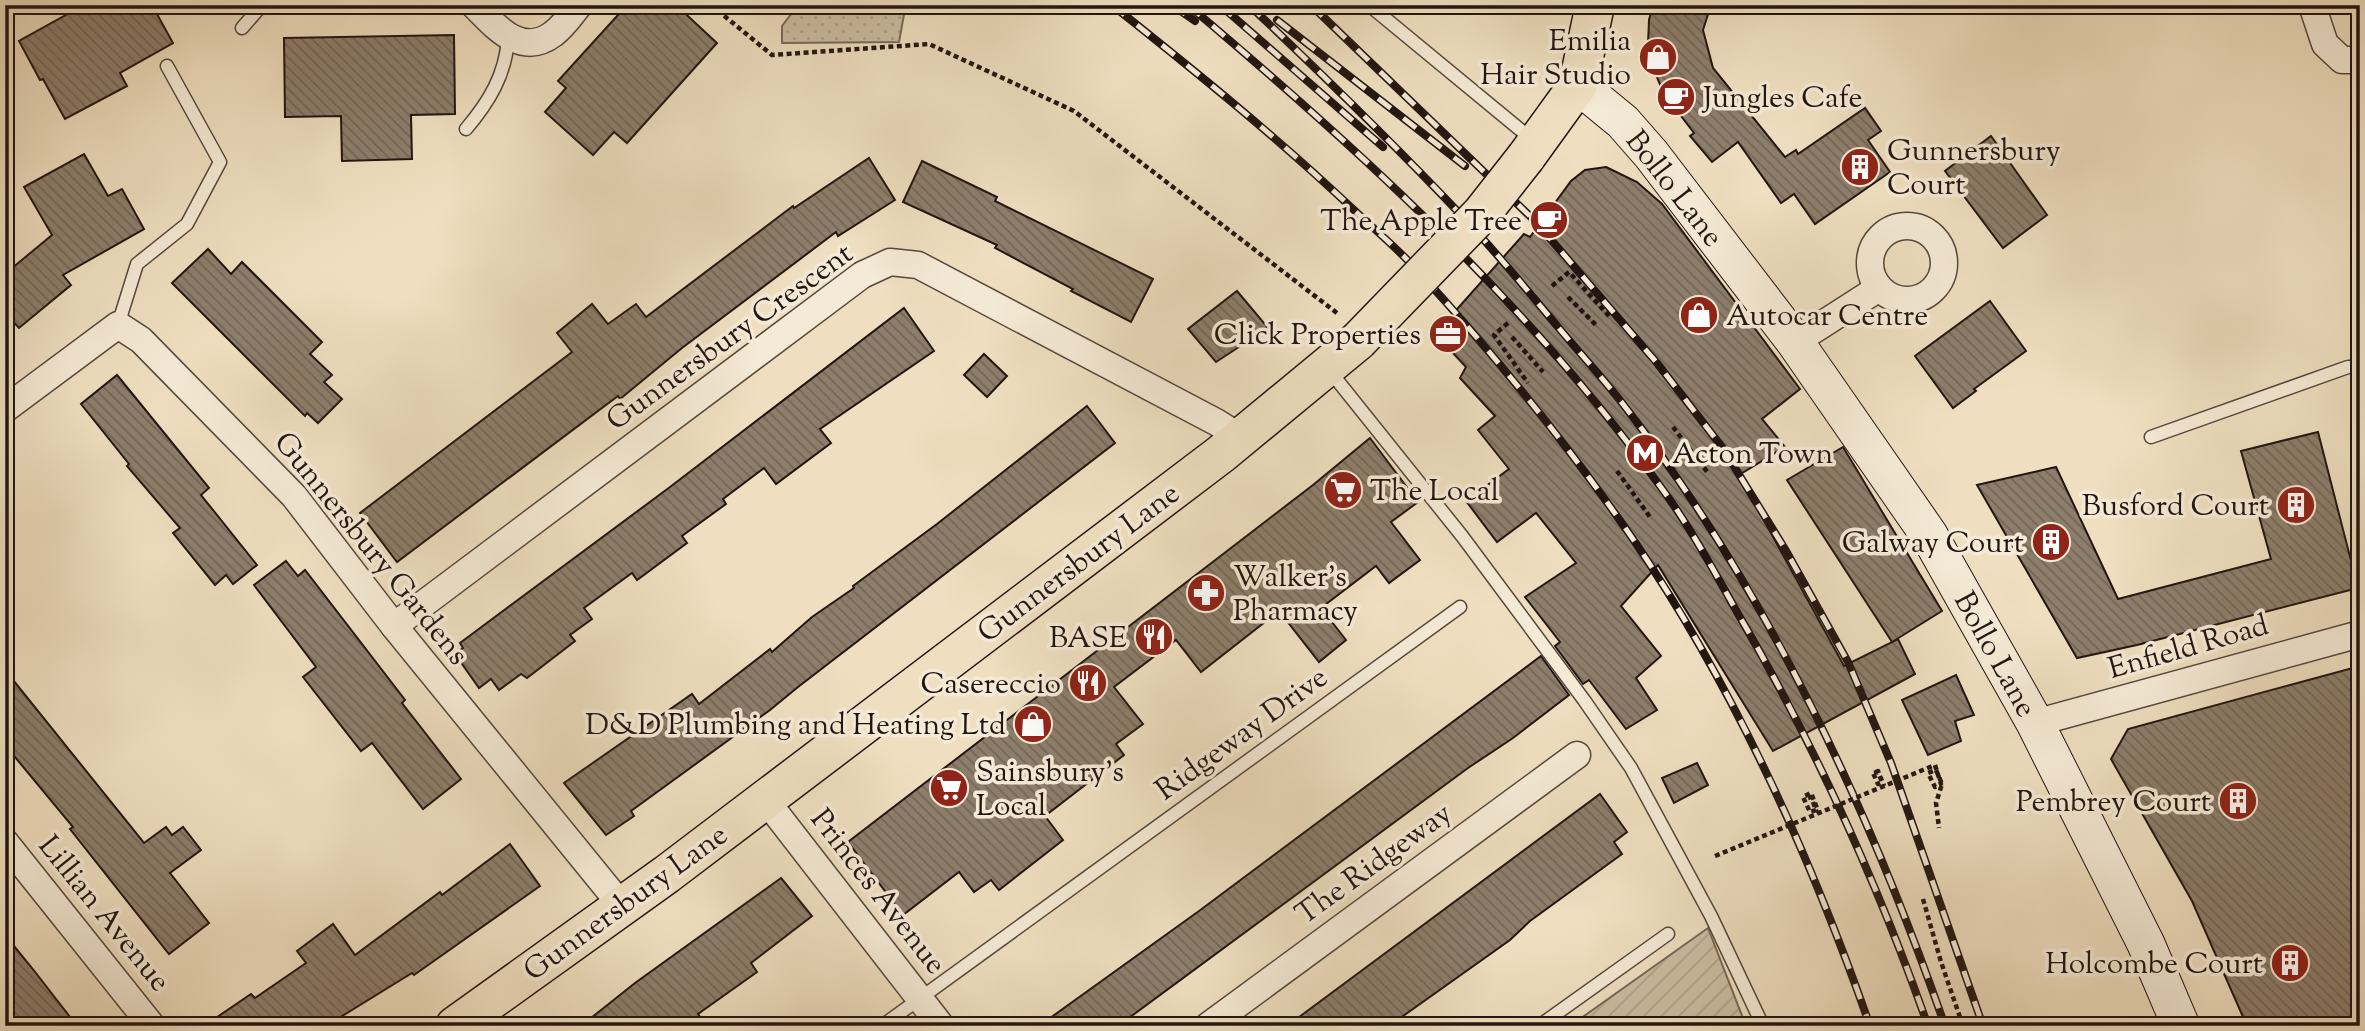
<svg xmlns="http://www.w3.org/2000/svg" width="2365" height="1031" font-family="'Sorts Mill Goudy',serif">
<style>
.park{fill:url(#park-dots);stroke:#77695a;stroke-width:2}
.garden{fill:url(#garden-furrows);stroke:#77695a;stroke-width:2}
.building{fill:url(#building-back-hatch);stroke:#221511;stroke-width:2}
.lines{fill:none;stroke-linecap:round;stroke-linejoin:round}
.lane-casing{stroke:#55483d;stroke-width:15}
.street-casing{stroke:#55483d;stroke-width:29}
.secondary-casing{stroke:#221511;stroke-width:39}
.primary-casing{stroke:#221511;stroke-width:41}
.path{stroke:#221511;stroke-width:4.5;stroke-dasharray:5 3.5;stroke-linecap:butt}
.lane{stroke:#f5ead6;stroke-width:12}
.street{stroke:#f5ead6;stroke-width:26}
.secondary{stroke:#f5ead6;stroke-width:37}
.primary{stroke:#efdfc0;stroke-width:38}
.rail-casing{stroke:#221511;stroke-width:8}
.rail{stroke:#f5ead6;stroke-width:5;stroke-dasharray:16;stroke-linecap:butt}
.primary-bridge-casing{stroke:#221511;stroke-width:41;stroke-linecap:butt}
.path-bridge{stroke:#221511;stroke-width:4.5;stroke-dasharray:5 3.5;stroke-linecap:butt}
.primary-bridge{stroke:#efdfc0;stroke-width:38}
.labels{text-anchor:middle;stroke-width:7;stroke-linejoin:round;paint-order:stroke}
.poi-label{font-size:30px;fill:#221511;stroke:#f5ead6;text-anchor:end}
.street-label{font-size:30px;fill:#221511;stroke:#f5ead6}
</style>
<defs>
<pattern id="park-dots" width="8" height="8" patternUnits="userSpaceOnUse" patternTransform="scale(1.75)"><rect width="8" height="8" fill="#ccbda2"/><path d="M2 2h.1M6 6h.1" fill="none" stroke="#afa28a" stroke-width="1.8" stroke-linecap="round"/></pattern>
<pattern id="garden-furrows" width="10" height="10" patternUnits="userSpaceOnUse" patternTransform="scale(1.75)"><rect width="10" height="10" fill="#ccbda2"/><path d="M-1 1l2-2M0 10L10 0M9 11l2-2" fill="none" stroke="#afa28a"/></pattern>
<pattern id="building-back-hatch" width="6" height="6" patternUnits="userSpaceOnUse" patternTransform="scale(1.75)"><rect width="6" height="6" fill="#8d7e6c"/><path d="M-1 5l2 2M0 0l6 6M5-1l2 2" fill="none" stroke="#736657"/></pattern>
</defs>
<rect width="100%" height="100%" fill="#efdfc0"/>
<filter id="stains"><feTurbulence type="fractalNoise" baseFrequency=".00286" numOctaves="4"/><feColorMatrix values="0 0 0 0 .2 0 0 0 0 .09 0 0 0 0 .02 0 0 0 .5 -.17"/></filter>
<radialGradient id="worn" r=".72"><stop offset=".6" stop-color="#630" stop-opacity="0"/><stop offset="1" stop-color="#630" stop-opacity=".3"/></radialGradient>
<polygon class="park" points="798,5 902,5 905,9 899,42 782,43 782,26"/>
<polygon class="garden" points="1708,928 1746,1026 1570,1026"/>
<g class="building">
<polygon points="84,5 152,5 173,43 120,73 127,86 65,119 43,79 40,80 19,41"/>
<polygon points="627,5 676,5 717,43 627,143 614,132 593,155 545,112 566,88 558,81"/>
<polygon points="1653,5 1711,5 1703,30 1713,68 1785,157 1796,150 1798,154 1865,108 1881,131 1868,140 1890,172 1815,224 1794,194 1781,203 1738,142 1712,162 1690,136 1694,133 1665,95 1658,80 1648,44 1649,20"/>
<polygon points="454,35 455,114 411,115 412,159 342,161 341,116 285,117 284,38"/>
<polygon points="1991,136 2047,215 2003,248 1945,171"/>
<polygon points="84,154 108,196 122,189 144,229 63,275 71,285 19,328 5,313 5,274 52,235 24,187"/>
<polygon points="869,158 895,200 838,236 836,232 682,348 620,399 618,396 397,562 360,513 572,352 557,333 592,304 608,324 636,304 646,317 793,206 794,208"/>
<polygon points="922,161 997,197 995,201 1153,279 1131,322 1071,291 1073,289 995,248 997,245 903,202"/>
<polygon points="1606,167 1637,182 1662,204 1800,389 1762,419 1785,447 1739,475 1844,666 1898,639 1915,674 1773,751 1658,565 1621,606 1661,656 1636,678 1657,710 1626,729 1589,680 1583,684 1555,646 1560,642 1525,597 1576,563 1536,513 1497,542 1466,501 1509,469 1478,430 1495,416 1460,378 1466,367 1438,337 1452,319 1450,317 1524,234 1530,237 1571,181 1585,170"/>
<polygon points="208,249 231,274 242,262 322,342 310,354 332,375 324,382 342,399 318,423 307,413 305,416 172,283"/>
<polygon points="1237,291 1269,329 1248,346 1245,343 1216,362 1188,329"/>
<polygon points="1990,301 2026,351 1974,389 1976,391 1953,408 1915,356"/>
<polygon points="904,308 934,351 820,429 831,443 776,484 764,468 723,499 726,504 682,536 687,543 637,580 632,573 584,608 592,619 570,635 575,641 527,678 521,674 499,690 491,679 479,688 455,654 463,648 460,643 670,487"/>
<polygon points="984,354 1007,376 987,397 964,375"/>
<polygon points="117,375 209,488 201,495 257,565 233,584 226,575 215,585 173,533 180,528 127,466 129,464 81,404"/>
<polygon points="1087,406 1115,443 798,687 770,710 631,811 634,816 606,835 564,783 692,694 699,704 770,649 772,652 812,617 854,588 853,586 937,524"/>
<polygon points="2318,432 2358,588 2137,645 2077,658 1977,485 2056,467 2118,599 2271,559 2241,451"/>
<polygon points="1370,438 1418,502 1391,522 1420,560 1389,583 1376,566 1321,608 1346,640 1319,662 1279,611 1201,672 1176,640 1114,687 1143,724 1116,744 1124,755 1045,816 1063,840 999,890 991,880 974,892 959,872 903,915 848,842 1313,485"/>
<polygon points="1843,447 1942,611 1892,642 1787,480"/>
<polygon points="286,561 298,576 305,570 405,700 402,703 461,779 423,809 372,743 361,751 303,677 316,667 254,585"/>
<polygon points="1541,656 1569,695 1513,738 1468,768 1118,1026 1039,1026 1199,911"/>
<polygon points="2360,666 2360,1026 2247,1026 2192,901 2111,759 2128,729"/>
<polygon points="5,670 144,843 166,827 172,835 183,827 201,850 170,873 209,923 169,954 70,829 73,827 5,745"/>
<polygon points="1956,675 1974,715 1955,721 1961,741 1928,755 1902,700"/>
<polygon points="1697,763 1708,785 1674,803 1662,778"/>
<polygon points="1600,794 1627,832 1614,842 1622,854 1530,921 1510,940 1389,1026 1287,1026"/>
<polygon points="510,844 540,886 414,975 412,973 326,1026 204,1026 251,994 255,998 306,963 297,951 333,924 355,955 440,892 442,895"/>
<polygon points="781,878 812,916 751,963 757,972 698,1014 707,1026 581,1026 635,983"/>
<polygon points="5,935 32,968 77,1026 14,1026 5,1014"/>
</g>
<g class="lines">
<g class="lane-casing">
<g id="lane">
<polyline points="1369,5 1534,141"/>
<polyline points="242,28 262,5"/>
<path d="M 466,129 C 489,102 506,74 508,38"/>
<polyline points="118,325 137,264 187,224 220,162 167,66"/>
<polyline points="1329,370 1462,536 1584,700 1631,768 1711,916 1763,1026"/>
<polyline points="2151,437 2348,367 2360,367"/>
<polyline points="882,1026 1460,607"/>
<polyline points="1539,1026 1668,934"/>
</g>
</g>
<g class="street-casing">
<g id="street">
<path d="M 474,5 C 495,26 521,58 553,34 C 563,27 571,15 579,5"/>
<polyline points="2312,5 2325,44 2342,60 2360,60"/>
<circle cx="1907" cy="263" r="37"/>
<polyline points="1795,342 1879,288"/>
<polyline points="5,409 118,325 141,340 294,496 394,626 613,895 619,908"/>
<polyline points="394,626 862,275 890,262 918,265 1216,422 1240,437"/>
<polyline points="2035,723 2360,634"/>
<polyline points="764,798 941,1026"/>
<polyline points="5,842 152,1026"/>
<polyline points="1208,1026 1577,755"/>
</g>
</g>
<g class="secondary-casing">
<polyline id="secondary" points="1578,85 1623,122 1651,154 1795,342 1929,535 2035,723 2146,944 2181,1026"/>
</g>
<g class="primary-casing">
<g id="primary">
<polyline points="1526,157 1578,85 1595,5"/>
<polyline points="455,1026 667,874 1221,454 1358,341"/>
</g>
</g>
<g class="path">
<polyline points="711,5 772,55 929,44 1074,111 1337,313"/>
<polyline points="1552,286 1569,272 1610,317"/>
<polyline points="1568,297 1598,327"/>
<polyline points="1508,323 1494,335 1528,383"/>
<polyline points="1512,337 1543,372"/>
<polyline points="1673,427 1708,473"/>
<polyline points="1617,471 1650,517"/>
<polyline points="1935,765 1941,784 1935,787 1928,773 1936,770 1942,784 1936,803 1939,828"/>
<polyline points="1874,773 1878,772 1882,782 1878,784 1873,773 1878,771 1884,786"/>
<polyline points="1808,798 1811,797 1816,810 1810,812 1803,797 1811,793 1819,813"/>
<polyline points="1923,899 1941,962 1963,1026"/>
</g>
<use href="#lane" class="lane"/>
<use href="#street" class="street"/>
<use href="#secondary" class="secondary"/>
<use href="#primary" class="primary"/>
<g class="rail-casing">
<g id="rail">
<path d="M 1112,5 C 1195,71 1278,138 1355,211 C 1375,230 1397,248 1416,269 C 1495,355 1569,446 1635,542 C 1736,691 1811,857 1870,1026"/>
<polyline points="1172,5 1195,21"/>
<path d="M 1188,5 C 1360,150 1528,303 1660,486 C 1689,525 1713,569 1737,612 C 1814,744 1877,881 1928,1026"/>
<polyline points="1220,5 1383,147"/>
<path d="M 1249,5 C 1322,74 1394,144 1463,217 C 1496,252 1527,290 1558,327 C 1578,351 1599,374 1619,399 C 1764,584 1868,805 1945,1026"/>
<polyline points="1311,5 1535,221 1657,363 1722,447 1785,549 1848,662 1891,763 1983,1026"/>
<polyline points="1277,20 1465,166"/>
</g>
</g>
<use href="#rail" class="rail"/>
<g class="primary-bridge-casing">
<polyline id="primary-bridge" points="1358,341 1482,213 1526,157"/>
</g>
<polyline class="path-bridge" points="1715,856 1935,765"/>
<use href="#primary-bridge" class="primary-bridge"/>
</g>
<defs>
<g id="shop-disc" transform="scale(2.0125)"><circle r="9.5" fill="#8f2418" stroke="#f5ead6"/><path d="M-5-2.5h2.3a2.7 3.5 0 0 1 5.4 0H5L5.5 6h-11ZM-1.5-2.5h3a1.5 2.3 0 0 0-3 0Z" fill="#fff"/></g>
<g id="cafe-disc" transform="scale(2.0125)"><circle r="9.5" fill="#8f2418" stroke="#f5ead6"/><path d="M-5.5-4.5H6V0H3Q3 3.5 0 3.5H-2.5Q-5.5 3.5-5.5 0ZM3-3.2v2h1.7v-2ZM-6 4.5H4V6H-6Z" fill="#fff"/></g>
<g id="building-disc" transform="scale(2.0125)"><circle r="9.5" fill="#8f2418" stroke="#f5ead6"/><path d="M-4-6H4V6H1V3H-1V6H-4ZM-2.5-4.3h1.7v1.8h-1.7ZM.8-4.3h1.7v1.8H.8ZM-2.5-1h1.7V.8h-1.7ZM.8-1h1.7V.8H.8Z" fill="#fff"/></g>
<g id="office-disc" transform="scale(2.0125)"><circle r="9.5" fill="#8f2418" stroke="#f5ead6"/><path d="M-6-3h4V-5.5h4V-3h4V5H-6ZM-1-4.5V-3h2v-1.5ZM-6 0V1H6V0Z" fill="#fff"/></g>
<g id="metro-disc" transform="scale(2.0125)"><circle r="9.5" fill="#8f2418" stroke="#f5ead6"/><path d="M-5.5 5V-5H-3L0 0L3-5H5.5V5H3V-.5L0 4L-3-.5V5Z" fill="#fff"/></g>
<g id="supermarket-disc" transform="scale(2.0125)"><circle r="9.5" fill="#8f2418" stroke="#f5ead6"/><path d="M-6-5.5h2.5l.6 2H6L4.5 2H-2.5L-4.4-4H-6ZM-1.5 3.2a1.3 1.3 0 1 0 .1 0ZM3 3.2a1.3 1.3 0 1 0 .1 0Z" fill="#fff"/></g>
<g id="pharmacy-disc" transform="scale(2.0125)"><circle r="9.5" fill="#8f2418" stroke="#f5ead6"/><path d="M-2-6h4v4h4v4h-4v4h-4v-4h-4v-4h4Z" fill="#fff"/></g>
<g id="restaurant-disc" transform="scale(2.0125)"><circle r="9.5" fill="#8f2418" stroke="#f5ead6"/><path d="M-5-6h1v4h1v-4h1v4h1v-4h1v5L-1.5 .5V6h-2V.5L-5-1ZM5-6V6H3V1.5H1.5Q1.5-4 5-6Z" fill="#fff"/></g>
</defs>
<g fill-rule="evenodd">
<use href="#shop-disc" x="1658" y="57"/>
<use href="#cafe-disc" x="1676" y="97"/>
<use href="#building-disc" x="1860" y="167"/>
<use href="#cafe-disc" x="1549" y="220"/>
<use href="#shop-disc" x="1699" y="315"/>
<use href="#office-disc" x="1448" y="334"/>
<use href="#metro-disc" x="1645" y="453"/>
<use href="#supermarket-disc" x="1343" y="490"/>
<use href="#building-disc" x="2296" y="505"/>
<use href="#building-disc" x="2051" y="542"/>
<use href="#pharmacy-disc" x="1206" y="593"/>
<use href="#restaurant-disc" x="1154" y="637"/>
<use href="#restaurant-disc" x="1088" y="683"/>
<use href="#shop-disc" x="1033" y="724"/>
<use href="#supermarket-disc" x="949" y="788"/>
<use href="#building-disc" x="2238" y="801"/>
<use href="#building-disc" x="2290" y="963"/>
</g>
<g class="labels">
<g class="poi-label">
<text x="1631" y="50">Emilia<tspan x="1631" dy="34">Hair Studio</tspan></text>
<text x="1703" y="107" text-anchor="start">Jungles Cafe</text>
<text x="1887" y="160" text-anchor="start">Gunnersbury<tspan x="1887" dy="34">Court</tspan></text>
<text x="1522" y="230">The Apple Tree</text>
<text x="1726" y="325" text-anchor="start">Autocar Centre</text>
<text x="1421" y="344">Click Properties</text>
<text x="1672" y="463" text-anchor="start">Acton Town</text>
<text x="1370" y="500" text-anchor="start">The Local</text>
<text x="2269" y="515">Busford Court</text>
<text x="2024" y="552">Galway Court</text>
<text x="1233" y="586" text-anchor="start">Walker's<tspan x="1233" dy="34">Pharmacy</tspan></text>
<text x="1127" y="647">BASE</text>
<text x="1061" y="693">Casereccio</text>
<text x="1006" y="734">D&amp;D Plumbing and Heating Ltd</text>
<text x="976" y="781" text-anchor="start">Sainsbury's<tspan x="976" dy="34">Local</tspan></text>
<text x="2211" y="811">Pembrey Court</text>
<text x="2263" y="973">Holcombe Court</text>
</g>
<g class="street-label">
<text transform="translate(1675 188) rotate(52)" y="10">Bollo Lane</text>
<text transform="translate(729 336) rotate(-36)" y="10">Gunnersbury Crescent</text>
<text transform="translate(372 548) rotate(51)" y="10">Gunnersbury Gardens</text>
<text transform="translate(1078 562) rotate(-37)" y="10">Gunnersbury Lane</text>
<text transform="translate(2188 646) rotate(-16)" y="10">Enfield Road</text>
<text transform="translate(1996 654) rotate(61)" y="10">Bollo Lane</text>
<text transform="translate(1241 733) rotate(-36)" y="10">Ridgeway Drive</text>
<text transform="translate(1373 863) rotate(-36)" y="10">The Ridgeway</text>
<text transform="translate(879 891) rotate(52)" y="10">Princes Avenue</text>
<text transform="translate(625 902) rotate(-36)" y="10">Gunnersbury Lane</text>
<text transform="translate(105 913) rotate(51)" y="10">Lillian Avenue</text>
</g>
</g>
<rect width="2365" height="1031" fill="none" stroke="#efdfc0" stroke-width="28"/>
<rect x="7" y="7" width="2351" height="1017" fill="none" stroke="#221511" stroke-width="3.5"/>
<rect x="14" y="14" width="2337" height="1003" fill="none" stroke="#221511" stroke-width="2"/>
<rect width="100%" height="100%" filter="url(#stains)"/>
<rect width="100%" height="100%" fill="url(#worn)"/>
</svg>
